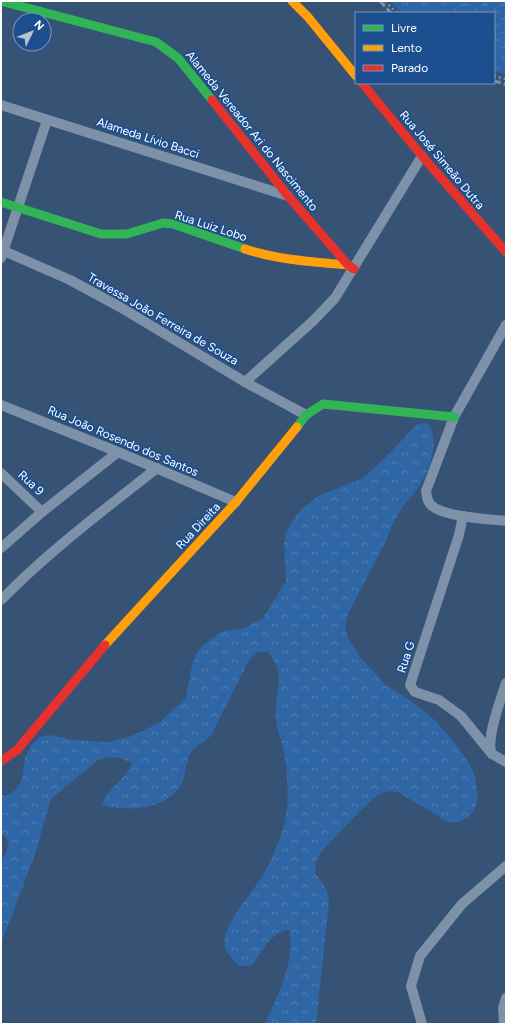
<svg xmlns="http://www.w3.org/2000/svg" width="507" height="1025" font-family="Figtree,sans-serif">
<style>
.forest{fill:url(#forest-crowns)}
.wetland{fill:url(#wetland-marsh)}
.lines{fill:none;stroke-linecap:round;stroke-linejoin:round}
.path{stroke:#7d92a8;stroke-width:2.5;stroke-dasharray:2 3;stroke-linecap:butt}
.street{stroke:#7d92a8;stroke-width:10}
.fast{stroke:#30b455;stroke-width:9}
.slow{stroke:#ff9f0a;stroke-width:9}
.jam{stroke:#e5322d;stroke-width:9}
.rail{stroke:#7e92a7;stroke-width:3;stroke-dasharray:7 3;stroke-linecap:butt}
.labels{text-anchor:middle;stroke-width:3.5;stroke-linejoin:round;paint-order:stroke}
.street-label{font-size:12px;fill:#fff;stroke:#1b4f8f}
</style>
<defs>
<pattern id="forest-crowns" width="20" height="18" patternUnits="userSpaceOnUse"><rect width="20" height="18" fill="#2f66a5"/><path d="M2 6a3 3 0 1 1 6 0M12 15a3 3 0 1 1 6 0" fill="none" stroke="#4e7db2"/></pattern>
<pattern id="wetland-marsh" width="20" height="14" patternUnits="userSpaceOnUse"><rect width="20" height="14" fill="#2f66a5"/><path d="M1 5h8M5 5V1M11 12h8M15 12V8" fill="none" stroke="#4e7db2"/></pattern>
</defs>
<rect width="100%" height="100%" fill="#365274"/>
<g class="forest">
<polygon points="390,1 446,1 451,13 401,13"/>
<polygon points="494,48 504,55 506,55 506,74 494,71"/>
<path d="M 428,423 C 442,446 428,476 412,496 C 409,500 405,503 402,508 C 395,518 390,529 386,541 L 348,614 L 345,626 L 348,638 L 360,657 L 386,685 L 407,698 L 436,721 L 459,748 L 471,767 L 475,777 L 478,798 L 475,808 L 469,817 L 459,822 L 448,822 L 400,793 L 390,791 L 379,794 L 361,810 L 321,852 L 316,862 L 315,873 L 327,890 L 329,902 L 316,1024 L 265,1024 C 277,996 296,961 289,930 C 268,933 264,952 251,966 L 239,966 C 234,960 227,954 225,947 C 220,927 253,892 263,875 C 269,866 273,855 277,845 C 291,815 289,784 284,752 C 282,740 276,729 276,717 C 274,687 289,677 267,651 L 256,653 L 249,660 L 212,734 C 206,742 195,745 190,754 C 185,764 186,776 180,786 C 166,810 125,812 102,805 C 108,787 126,780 132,763 L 121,758 L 109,757 L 98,760 L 51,799 L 35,854 L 1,944 L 1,861 L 7,851 L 8,840 L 1,832 L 1,795 L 6,796 L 16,790 L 22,780 L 25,758 L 31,746 L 39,737 L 50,735 L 74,740 L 108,742 L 129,737 L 159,723 L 186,698 L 192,665 L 196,654 L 202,646 L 221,632 L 244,628 L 263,618 L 286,581 L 284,543 L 286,532 L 299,512 L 318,496 L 363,478 L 388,455 L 417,424 Z"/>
</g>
<polygon class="wetland" points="446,1 506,1 506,55 504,56 494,48 494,13 451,13"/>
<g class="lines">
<g class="path">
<polyline points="385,1 397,13"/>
<polyline points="494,76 506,79"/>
</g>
<g class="street">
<polyline points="1,105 288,196"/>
<polyline points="4,251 70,280 120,307 245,382 306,415"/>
<polyline points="1,258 47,120"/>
<path d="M 506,325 L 454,417 L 426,491 C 427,497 427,502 432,506 C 445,517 488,519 506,521"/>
<polyline points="245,382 313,321 335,298 422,156"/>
<polyline points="1,405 118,452 236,502"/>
<polyline points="1,473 42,512"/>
<polyline points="463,516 459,535 410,685 415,692 439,700 461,716 492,754 506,762"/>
<polyline points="1,548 42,512 118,452"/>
<path d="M 1,600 C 49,551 104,510 157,468"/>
<path d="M 492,754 C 485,740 501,699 506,683"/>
<polyline points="422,1024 411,986 420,956 462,904 506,866"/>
<polyline points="504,1024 503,1008 506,998"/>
</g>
<g class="fast">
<polyline points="1,1 156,42 178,58 212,100"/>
<polyline points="1,202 101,234 127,234 163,223 173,224 245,249"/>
<polyline points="297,427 306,415 323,404 454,417"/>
</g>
<g class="slow">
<polyline points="292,1 308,17 356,76"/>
<path d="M 245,249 C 278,260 313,262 348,265"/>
<polyline points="105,645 236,502 297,427"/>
</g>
<g class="jam">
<polyline points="362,83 422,156 506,252"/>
<polyline points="212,100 288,196 348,265 354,269"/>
<polyline points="1,761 17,750 105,645"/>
</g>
<g class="rail">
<polyline points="380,1 391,13"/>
<polyline points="494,81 506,84"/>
</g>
</g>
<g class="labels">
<g class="street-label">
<text transform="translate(252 131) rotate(51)" y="4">Alameda Vereador Ari do Nascimento</text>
<text transform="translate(148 138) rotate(18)" y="4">Alameda Lívio Bacci</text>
<text transform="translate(442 160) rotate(50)" y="4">Rua José Simeão Dutra</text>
<text transform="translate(211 226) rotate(18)" y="4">Rua Luiz Lobo</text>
<text transform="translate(163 319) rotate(30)" y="4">Travessa João Ferreira de Souza</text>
<text transform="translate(123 441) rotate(23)" y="4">Rua João Rosendo dos Santos</text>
<text transform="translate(31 483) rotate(43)" y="4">Rua 9</text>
<text transform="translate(198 526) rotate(-47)" y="4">Rua Direita</text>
<text transform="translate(406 657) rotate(-72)" y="4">Rua G</text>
</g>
</g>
<rect width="507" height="1025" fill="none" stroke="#ffffff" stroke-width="4"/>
<rect x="355" y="12" width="140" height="72" fill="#1b4f8f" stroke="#7695bc"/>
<rect x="363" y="25" width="20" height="6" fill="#30b455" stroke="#7695bc"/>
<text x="391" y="32" font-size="12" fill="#ffffff">Livre</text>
<rect x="363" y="45" width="20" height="6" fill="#ff9f0a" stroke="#7695bc"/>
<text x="391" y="52" font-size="12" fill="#ffffff">Lento</text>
<rect x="363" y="65" width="20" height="6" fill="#e5322d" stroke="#7695bc"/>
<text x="391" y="72" font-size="12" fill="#ffffff">Parado</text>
<g transform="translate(32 32) rotate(47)"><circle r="19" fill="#1b4f8f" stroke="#7695bc"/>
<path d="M0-3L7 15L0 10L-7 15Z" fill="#b9c2ce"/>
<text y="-6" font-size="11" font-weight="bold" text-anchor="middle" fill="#ffffff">N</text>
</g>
</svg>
